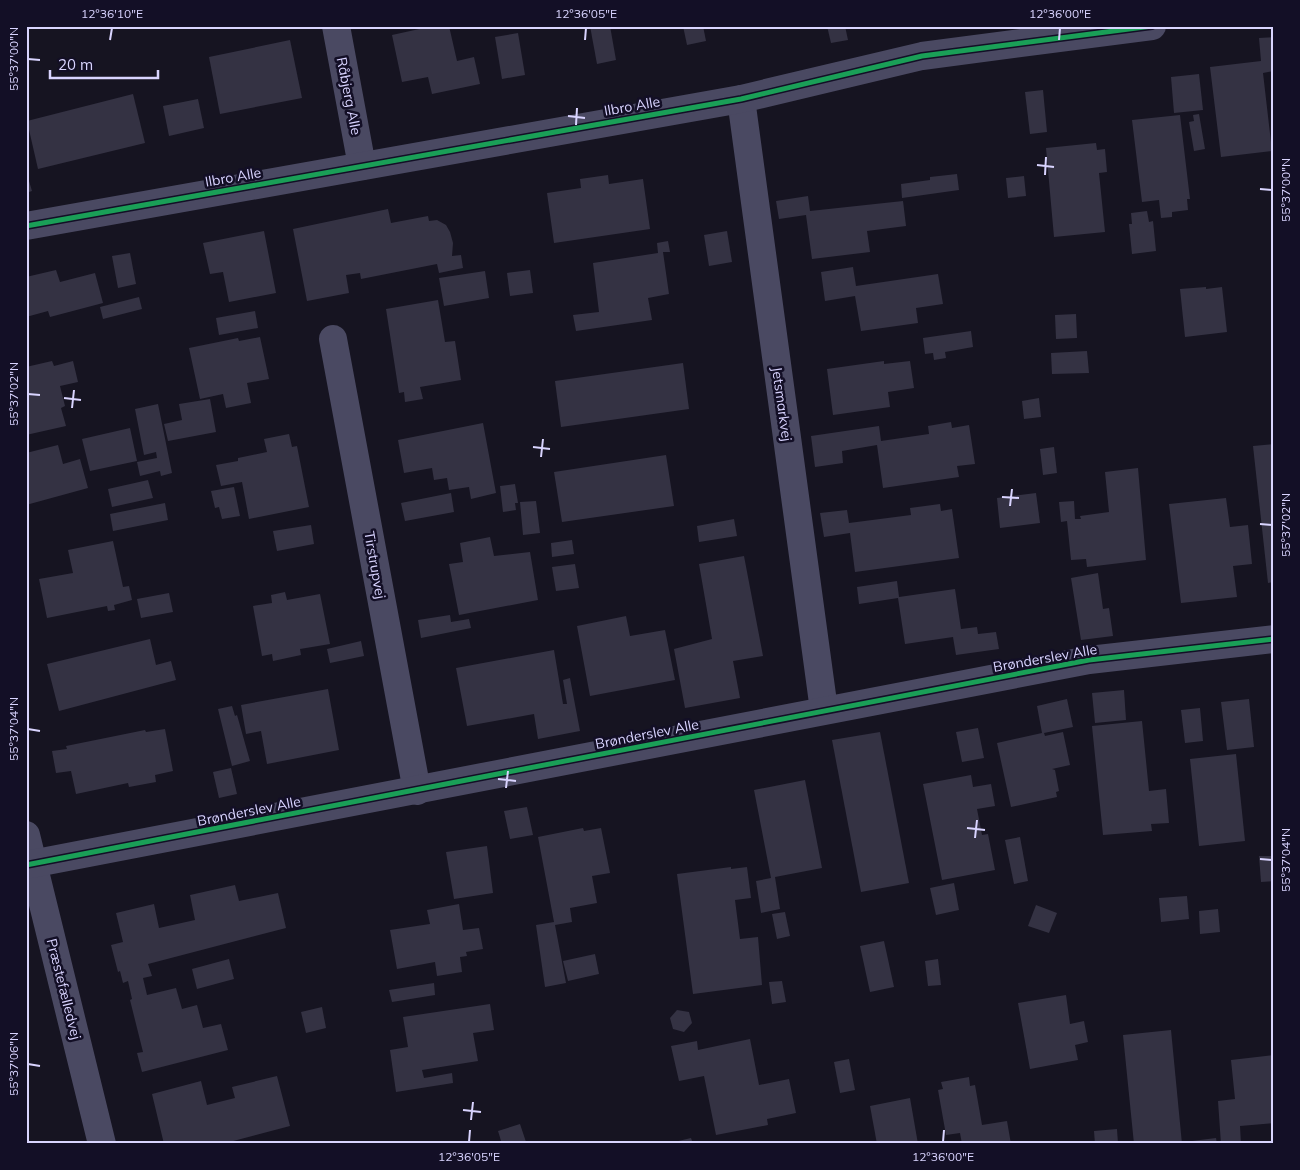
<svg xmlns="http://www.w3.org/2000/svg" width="1300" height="1170" font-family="Mulish,sans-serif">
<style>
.building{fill:#343243}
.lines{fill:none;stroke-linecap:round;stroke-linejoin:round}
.minor{stroke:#4a4962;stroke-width:28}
.cycleway-casing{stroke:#130f26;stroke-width:8}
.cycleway{stroke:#1a9f57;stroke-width:5}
.ticks{fill:none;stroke:#d9d4ff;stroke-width:2}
.labels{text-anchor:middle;stroke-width:5;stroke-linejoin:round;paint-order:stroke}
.street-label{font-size:14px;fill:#d9d4ff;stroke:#130f26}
.neatline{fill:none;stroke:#d9d4ff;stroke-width:2}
.ticks-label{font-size:12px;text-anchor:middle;fill:#d9d4ff}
</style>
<rect width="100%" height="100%" fill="#161421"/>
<g class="building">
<polygon points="433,26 449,26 457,61 474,57 480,84 432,94 428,77 402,82 392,35"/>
<polygon points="590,26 610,26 616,60 597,64"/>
<polygon points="683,26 703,26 706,41 687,45"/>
<polygon points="827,26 845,26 848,40 831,43"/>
<polygon points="518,33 525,75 502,79 495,37"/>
<polygon points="1274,37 1274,71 1263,73 1272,151 1221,157 1210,67 1261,61 1259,38"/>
<polygon points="290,40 302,98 220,114 209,57"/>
<polygon points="1199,74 1203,110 1174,113 1171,77"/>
<polygon points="1043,90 1047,132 1030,134 1025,92"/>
<polygon points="133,94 145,143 38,169 27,121"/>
<polygon points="198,99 204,128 169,136 163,106"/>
<polygon points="1199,114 1205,149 1194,151 1189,122 1194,121 1193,115"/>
<polygon points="1180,115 1190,199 1187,199 1188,210 1172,212 1172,217 1161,218 1159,200 1142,202 1132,120"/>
<polygon points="1096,143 1097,150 1105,149 1107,172 1099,173 1105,232 1054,237 1046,148"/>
<polygon points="26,171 32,191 26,193"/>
<polygon points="957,174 959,190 902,198 901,184 930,180 930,177"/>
<polygon points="608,175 609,184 643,179 650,229 554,243 547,193 581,188 580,179"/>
<polygon points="1024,176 1026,196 1008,198 1006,178"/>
<polygon points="808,196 810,211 903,201 906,226 867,231 870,252 812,259 806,215 779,219 776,201"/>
<polygon points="388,209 391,223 428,216 429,221 437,220 446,225 450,232 453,243 452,256 461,255 463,268 439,273 437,264 361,279 360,273 346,275 349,293 307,301 293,229"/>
<polygon points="1147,211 1149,222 1153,221 1156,251 1132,254 1129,224 1132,224 1131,213"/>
<polygon points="264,231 276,293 229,302 223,272 210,274 203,243"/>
<polygon points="727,231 732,262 709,266 704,235"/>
<polygon points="668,241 670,252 663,252 669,294 648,298 652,320 576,331 573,315 599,312 593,263 658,253 657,243"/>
<polygon points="130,253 136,284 118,288 112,256"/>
<polygon points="853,267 856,286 938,274 943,304 916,308 918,323 861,331 855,296 825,301 821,272"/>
<polygon points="56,270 60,282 95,273 103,303 50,317 48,311 26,317 26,277"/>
<polygon points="530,270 533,293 510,296 507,273"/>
<polygon points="485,271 489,298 444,306 439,278"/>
<polygon points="1206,287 1206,289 1222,287 1227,332 1185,337 1180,289"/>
<polygon points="139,297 142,309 103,319 100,307"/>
<polygon points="438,300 445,342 455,341 461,380 420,387 423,399 405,402 404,392 399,393 386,309"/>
<polygon points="255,311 258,328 219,335 216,318"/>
<polygon points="1076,314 1077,338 1056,339 1055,315"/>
<polygon points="971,331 973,347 945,352 946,358 934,360 933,353 925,354 923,338"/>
<polygon points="260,337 269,379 247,383 251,403 226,408 223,394 200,399 189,348 238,338 239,341"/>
<polygon points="1087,351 1089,373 1052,374 1051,353"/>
<polygon points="52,361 54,366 73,361 78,382 60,386 65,406 61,408 66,426 26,435 26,367"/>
<polygon points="884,361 884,364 910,361 914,388 888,392 890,407 833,415 827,369"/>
<polygon points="683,363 689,409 561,427 555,381"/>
<polygon points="1039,398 1041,417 1024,419 1022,401"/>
<polygon points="210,399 216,432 168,441 164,424 182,420 179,404"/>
<polygon points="158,404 172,473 161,476 160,471 140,476 137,462 157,458 156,452 144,455 135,409"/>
<polygon points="951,422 952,428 969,425 975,464 957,466 959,477 883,488 877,445 842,451 843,463 815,467 811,436 879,426 881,441 929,434 928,426"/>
<polygon points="483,423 496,493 471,499 469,487 449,490 447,478 434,480 432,468 404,473 398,440"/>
<polygon points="130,428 137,461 90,471 82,439"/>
<polygon points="289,434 292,447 297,446 309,507 249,519 242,482 221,486 216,465 238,461 238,458 267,452 264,439"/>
<polygon points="1274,444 1274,582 1268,583 1253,446"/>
<polygon points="58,445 63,464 80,459 88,488 26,505 26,453"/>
<polygon points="1054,447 1057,473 1043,475 1040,449"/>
<polygon points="666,455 674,506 562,522 554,472"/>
<polygon points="1138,468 1146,560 1087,567 1086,559 1071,560 1067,521 1061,522 1059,502 1074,501 1075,519 1081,519 1080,516 1109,512 1105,472"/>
<polygon points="148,480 153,498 112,507 108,489"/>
<polygon points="515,484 518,503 515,503 516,510 503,512 500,486"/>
<polygon points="234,487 240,516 222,519 219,507 215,508 211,491"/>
<polygon points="451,493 454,512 405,521 401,503"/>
<polygon points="1036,493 1040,523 1000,528 997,498"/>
<polygon points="1226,498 1230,527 1248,525 1252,564 1233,566 1237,597 1181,603 1169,504"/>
<polygon points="536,501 540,533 523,535 520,502"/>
<polygon points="165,503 168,520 113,531 110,514"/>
<polygon points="940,504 941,511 952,509 959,558 855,572 850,533 824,537 820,513 847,510 849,523 911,515 910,508"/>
<polygon points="734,519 737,536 699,542 697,526"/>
<polygon points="311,525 314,544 277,551 273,531"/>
<polygon points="490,537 494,556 530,552 538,600 459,615 449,564 463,562 460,543"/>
<polygon points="572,540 574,554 552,557 551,543"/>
<polygon points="113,541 123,587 129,586 132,600 114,605 115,610 108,611 107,606 47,618 39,579 73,573 68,550"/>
<polygon points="744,556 763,656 733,661 740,698 685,708 674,649 712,639 699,564"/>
<polygon points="575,564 579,588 556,591 552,567"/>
<polygon points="1098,573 1103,609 1109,608 1113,636 1081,640 1071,578"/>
<polygon points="897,581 899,597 955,589 961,629 977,627 978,634 996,632 999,649 956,655 953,637 905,644 898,598 859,604 857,587"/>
<polygon points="285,592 287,600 320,594 330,644 300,649 301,655 273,661 272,654 262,656 253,606 272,603 271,595"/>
<polygon points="169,593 173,612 141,618 137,599"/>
<polygon points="450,615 451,622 469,619 471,628 421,638 418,620"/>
<polygon points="626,616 630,636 665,630 675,680 590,696 577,626"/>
<polygon points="150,639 156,665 171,661 176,680 59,711 47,664"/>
<polygon points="361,641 364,656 330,663 327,649"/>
<polygon points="554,650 563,704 567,704 563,680 570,678 580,731 538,739 534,714 467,726 456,668"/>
<polygon points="328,689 339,750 267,764 261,731 246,734 241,705"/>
<polygon points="1124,690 1126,720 1095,723 1092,693"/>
<polygon points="1067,699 1073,727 1044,733 1045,736 1063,732 1070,765 1052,769 1055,770 1059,791 1056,792 1057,797 1011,807 997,743 1042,733 1037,706"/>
<polygon points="1249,699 1254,747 1227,750 1221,702"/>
<polygon points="232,706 235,716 237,715 250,761 232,766 218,709"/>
<polygon points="1200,708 1203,741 1185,743 1181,710"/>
<polygon points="1142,721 1149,791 1166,789 1169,823 1151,824 1152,831 1103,835 1092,726"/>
<polygon points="978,728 984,758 962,762 956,732"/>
<polygon points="165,729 173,771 155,775 156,782 129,787 128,783 76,794 71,771 56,773 52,751 67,749 66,746 145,730 146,732"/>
<polygon points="880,732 909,883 861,892 832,740"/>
<polygon points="1236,754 1245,841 1199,846 1190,759"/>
<polygon points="231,768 237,794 219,798 213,772"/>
<polygon points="971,775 973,787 991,784 995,806 977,809 982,835 988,834 995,870 942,880 923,784"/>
<polygon points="805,780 822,868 775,877 780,909 761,913 756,881 771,878 754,790"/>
<polygon points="527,807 533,835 510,839 504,811"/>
<polygon points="583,828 584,831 601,828 610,873 592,876 597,903 570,908 572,922 555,925 566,983 545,987 536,925 554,922 538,837"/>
<polygon points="1020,837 1028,881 1014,884 1005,840"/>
<polygon points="487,846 493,893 454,899 446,852"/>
<polygon points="1259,856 1274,856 1274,881 1261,882"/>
<polygon points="731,867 731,869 747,867 751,898 735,900 740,939 758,937 762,985 693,994 677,874"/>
<polygon points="954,883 959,910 936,915 930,888"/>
<polygon points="235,885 239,901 278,893 286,928 148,964 152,976 143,978 147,995 176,988 182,1009 197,1005 203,1028 221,1024 228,1050 142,1072 137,1053 143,1052 130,1000 132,999 128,981 123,983 120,971 118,972 111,945 123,942 116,913 154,904 159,928 195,920 190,895"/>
<polygon points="1187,896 1189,919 1161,922 1159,898"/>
<polygon points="459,904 463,930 479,928 483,949 466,952 467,956 460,957 462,972 437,976 435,962 397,969 390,930 430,924 427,910"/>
<polygon points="1036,905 1057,913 1049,933 1028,926"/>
<polygon points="1218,909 1220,932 1200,934 1199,911"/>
<polygon points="785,912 790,936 777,939 772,914"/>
<polygon points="884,941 894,987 870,992 860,946"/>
<polygon points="595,954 599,974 568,981 563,961"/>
<polygon points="229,959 234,979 197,989 192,969"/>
<polygon points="938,959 941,985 928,986 925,961"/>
<polygon points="782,981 786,1002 772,1004 769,982"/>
<polygon points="434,983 435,995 392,1002 389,990"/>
<polygon points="1066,995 1070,1024 1084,1021 1088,1042 1075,1045 1078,1060 1030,1069 1018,1003"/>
<polygon points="490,1004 494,1030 473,1033 478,1061 422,1070 424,1078 452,1073 453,1083 396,1092 390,1050 408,1047 403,1017"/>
<polygon points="322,1007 326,1028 306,1033 301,1012"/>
<polygon points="677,1010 689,1012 692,1023 684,1032 673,1029 670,1018"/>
<polygon points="1171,1030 1182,1144 1134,1144 1123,1035"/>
<polygon points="750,1039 759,1085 789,1079 796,1113 767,1119 768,1125 716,1135 704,1076 679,1081 671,1046 697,1041 698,1050"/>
<polygon points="1274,1055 1274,1123 1240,1126 1241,1144 1221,1144 1218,1101 1235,1099 1231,1060"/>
<polygon points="849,1059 855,1090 840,1093 834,1062"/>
<polygon points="277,1076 290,1126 222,1144 164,1144 152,1094 201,1081 207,1105 235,1098 232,1087"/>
<polygon points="969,1077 970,1086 975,1085 982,1125 1007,1121 1011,1144 962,1144 960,1133 946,1135 938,1090 943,1089 941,1082"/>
<polygon points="910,1098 918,1144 877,1144 870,1106"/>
<polygon points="520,1124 526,1142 502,1144 498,1131"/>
<polygon points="1117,1129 1118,1144 1095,1144 1094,1131"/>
<polygon points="691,1138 693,1144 670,1144 670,1143"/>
<polygon points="1216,1138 1217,1144 1192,1144 1192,1141"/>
</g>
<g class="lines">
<g class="minor">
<polyline points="336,26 362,166"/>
<polyline points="741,99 824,710"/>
<polyline points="26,226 741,99 922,56 1152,26"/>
<polyline points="333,339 417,791"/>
<polyline points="26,835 102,1144"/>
<polyline points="26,865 1089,660 1274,639"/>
</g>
<g class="cycleway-casing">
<g id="cycleway">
<polyline points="26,226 741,99 922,56 1152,26"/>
<polyline points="26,865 1089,660 1274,639"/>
</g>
</g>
<use href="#cycleway" class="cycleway"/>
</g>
<path class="ticks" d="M 110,40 L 112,28M 585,40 L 586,28M 1059,40 L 1060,28M 28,59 L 40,60M 568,116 L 585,118M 576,125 L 577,108M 1037,165 L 1054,167M 1045,175 L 1046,157M 1260,189 L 1272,190M 28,394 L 40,395M 64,398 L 81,400M 72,408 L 74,390M 533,447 L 550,449M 541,457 L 543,439M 1002,497 L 1019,498M 1010,506 L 1012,489M 1260,524 L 1272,525M 28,729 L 40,731M 498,779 L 516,781M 506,788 L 508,771M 967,828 L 985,830M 975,838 L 977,820M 1260,859 L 1272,860M 28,1064 L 40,1066M 463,1110 L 481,1112M 471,1120 L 473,1102M 469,1142 L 470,1130M 943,1142 L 944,1130"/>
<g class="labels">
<g class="street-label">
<text transform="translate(349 96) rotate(79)" y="5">Råbjerg Alle</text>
<text transform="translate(632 106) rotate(-10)" y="5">Ilbro Alle</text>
<text transform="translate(233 177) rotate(-10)" y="5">Ilbro Alle</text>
<text transform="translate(782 404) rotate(82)" y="5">Jetsmarkvej</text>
<text transform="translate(375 565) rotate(80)" y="5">Tirstrupvej</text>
<text transform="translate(1045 658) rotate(-10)" y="5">Brønderslev Alle</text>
<text transform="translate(647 734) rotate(-11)" y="5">Brønderslev Alle</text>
<text transform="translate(249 811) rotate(-11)" y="5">Brønderslev Alle</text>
<text transform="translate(64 989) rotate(76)" y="5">Præstefælledvej</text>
</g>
</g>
<rect width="1300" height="1170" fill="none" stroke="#130f26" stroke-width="55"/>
<path d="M50 70v8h108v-8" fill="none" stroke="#d9d4ff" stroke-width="2.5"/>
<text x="58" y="70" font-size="15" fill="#d9d4ff" stroke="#130f26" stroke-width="4" paint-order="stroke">20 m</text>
<rect x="28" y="28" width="1244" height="1114" class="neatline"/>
<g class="ticks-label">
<text x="112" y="18">12°36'10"E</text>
<text x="586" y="18">12°36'05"E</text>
<text x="1060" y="18">12°36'00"E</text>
<text transform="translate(14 59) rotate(-90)" y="4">55°37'00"N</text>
<text transform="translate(1286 190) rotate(-90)" y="4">55°37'00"N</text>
<text transform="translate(14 394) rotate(-90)" y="4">55°37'02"N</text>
<text transform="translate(1286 525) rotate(-90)" y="4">55°37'02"N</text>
<text transform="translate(14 729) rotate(-90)" y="4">55°37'04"N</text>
<text transform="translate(1286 860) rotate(-90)" y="4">55°37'04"N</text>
<text transform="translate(14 1064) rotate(-90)" y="4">55°37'06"N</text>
<text x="469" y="1161">12°36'05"E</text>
<text x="943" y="1161">12°36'00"E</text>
</g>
</svg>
